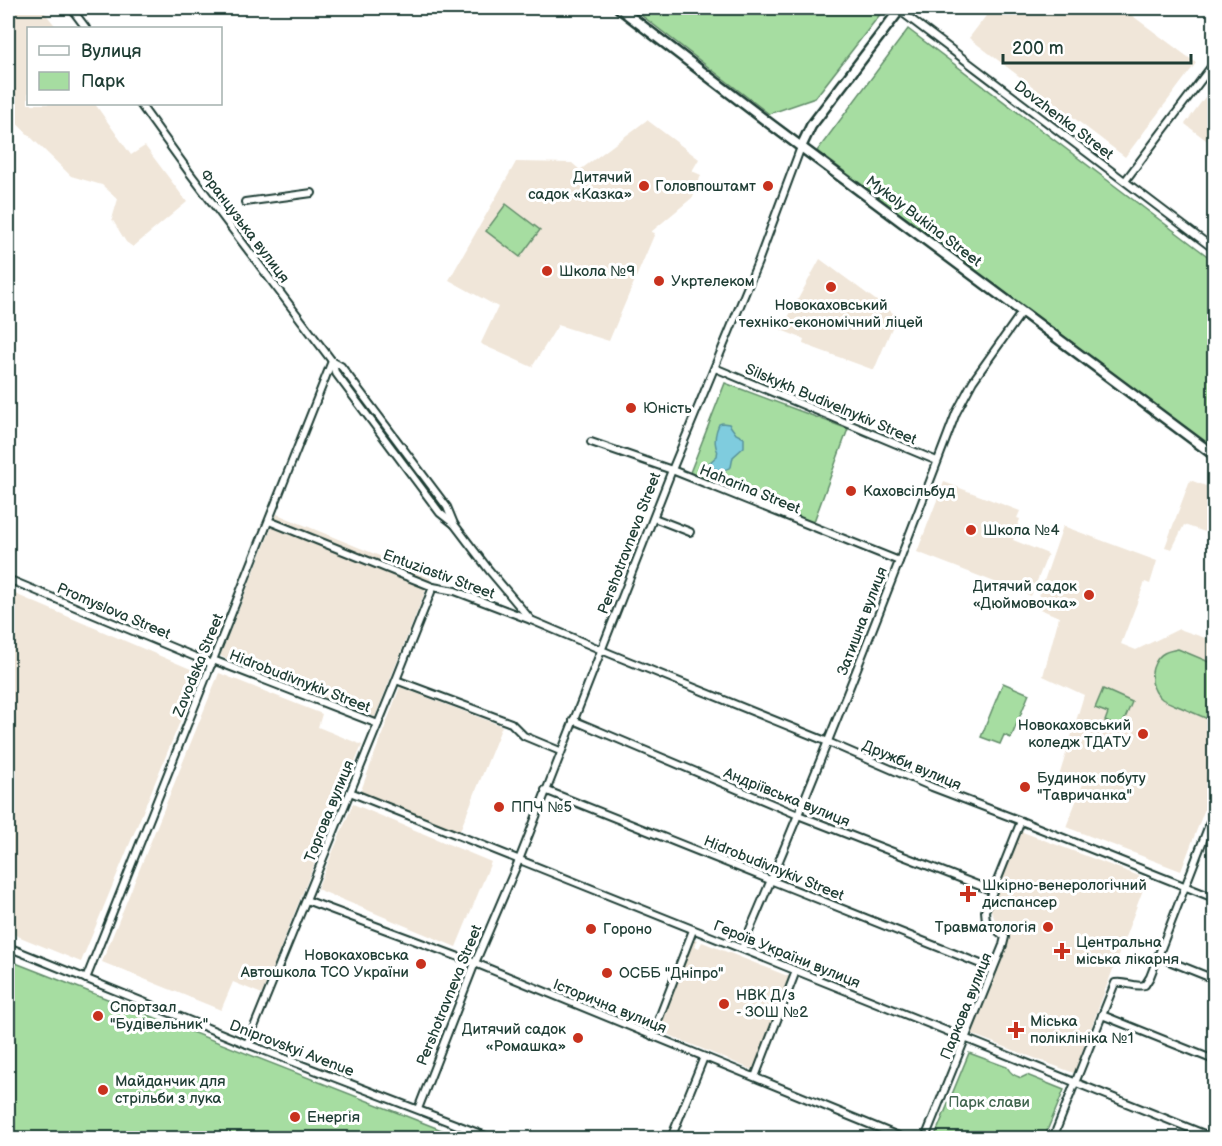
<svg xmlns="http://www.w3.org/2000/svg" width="1222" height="1146" font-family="'Balsamiq Sans',sans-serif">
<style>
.built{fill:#f0e6d9}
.green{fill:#a6dda1;stroke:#628d6a;stroke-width:1.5}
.water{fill:#7fccde;stroke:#59939a;stroke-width:1.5}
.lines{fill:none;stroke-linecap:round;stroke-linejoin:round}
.street-casing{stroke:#1f3d34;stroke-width:10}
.secondary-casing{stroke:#1f3d34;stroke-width:13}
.street{stroke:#fff;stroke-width:6}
.secondary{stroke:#fff;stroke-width:8}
.poi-dot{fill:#c8321e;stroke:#fff;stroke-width:2}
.labels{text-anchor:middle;stroke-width:6;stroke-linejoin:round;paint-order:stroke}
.street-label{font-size:15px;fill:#1f3d34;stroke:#fff}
.poi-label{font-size:15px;fill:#1f3d34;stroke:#fff;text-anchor:start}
.park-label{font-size:15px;fill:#41654f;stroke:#fff}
</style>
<rect width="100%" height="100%" fill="#fff"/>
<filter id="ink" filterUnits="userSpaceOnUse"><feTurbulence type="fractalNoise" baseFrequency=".0167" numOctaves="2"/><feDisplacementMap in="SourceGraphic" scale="12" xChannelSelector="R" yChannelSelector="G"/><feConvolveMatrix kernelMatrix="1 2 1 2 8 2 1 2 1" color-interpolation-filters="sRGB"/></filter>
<g filter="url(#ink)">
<g class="built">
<polygon points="20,8 41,8 57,28 28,28 28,104 95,104 131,155 145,146 187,202 133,247 126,242 112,219 118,199 102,185 71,176 8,115 8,16"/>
<polygon points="992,8 1122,8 1196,63 1125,157 969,38"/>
<polygon points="1214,85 1214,146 1185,124"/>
<polygon points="647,120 699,159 692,171 701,175 693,197 651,232 655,233 609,341 558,325 532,367 483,345 481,343 498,307 449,280 516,162 572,163 580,170"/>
<polygon points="820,259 897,316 874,370 803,344 804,339 781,330"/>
<polygon points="1190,480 1214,489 1214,535 1184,525 1172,549 1165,547"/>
<polygon points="944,482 1020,511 1017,518 1020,519 1013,540 1048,554 1031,596 917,552"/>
<polygon points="277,514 431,577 375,717 220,656"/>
<polygon points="1063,526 1157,561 1150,584 1145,582 1121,644 1136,650 1179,629 1214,641 1214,785 1181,871 1066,827 1084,781 1060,773 1084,695 1043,676 1059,617 1035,607"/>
<polygon points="8,591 200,673 81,962 8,932"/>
<polygon points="219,673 322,714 318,727 362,745 262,994 233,982 221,1010 102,962"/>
<polygon points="400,687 502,726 459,833 360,793"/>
<polygon points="353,804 491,862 456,947 317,889"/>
<polygon points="1020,831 1147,879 1074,1073 971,1034 1011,933 998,927 990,908"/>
<polygon points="694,939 697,940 695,946 699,948 702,942 790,977 753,1070 657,1030"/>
</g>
<g class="green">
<polygon points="632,8 885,8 815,98 769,114"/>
<polygon points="908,29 1214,261 1214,449 817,151"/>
<polygon points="506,204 540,230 520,257 486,231"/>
<polygon points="725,383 848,429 813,524 689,475"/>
<path d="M 1178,649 L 1214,664 L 1214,721 L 1210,720 C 1199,715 1187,710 1175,705 C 1171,703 1165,701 1162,699 C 1151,690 1149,675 1155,663 C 1160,653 1167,651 1178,649 Z"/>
<polygon points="1003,683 1029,694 1011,738 1004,735 1000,744 981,737"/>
<polygon points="1103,689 1132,702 1121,728 1105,721 1108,713 1095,708"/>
<polygon points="8,960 462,1138 8,1138"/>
<path d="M 969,1053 L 1007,1067 C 1011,1074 1014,1075 1021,1078 L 1027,1075 L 1064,1090 L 1044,1138 L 934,1138 Z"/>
</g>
<path class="water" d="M 722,423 L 729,424 L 736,434 L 744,438 L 744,447 L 733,457 L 731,467 C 725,471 714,471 710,466 L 709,463 L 717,456 C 718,447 718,455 716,447 C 714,440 716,431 719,424 Z"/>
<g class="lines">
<g class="street-casing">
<g id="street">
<polyline points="71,8 86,28"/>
<polyline points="899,10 1214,249"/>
<polyline points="140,104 189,172 332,361 335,372 440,513 454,524"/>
<polyline points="1125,181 1214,63"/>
<polyline points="245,202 312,193"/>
<polyline points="332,361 341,366 447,507 454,524 489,570 531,620"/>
<polyline points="715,368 937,461"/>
<polyline points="591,442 672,470 899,561"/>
<polyline points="654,518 690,532"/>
<polyline points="269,521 433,587 455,591 531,620 611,654 828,742 932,787 1021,821 1214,898"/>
<polyline points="8,579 212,664"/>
<polyline points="213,660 378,724"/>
<polyline points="396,680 511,723 524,736 560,751"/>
<polyline points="573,720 798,815 993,891"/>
<polyline points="545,790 993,969"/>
<polyline points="350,792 1214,1138"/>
<polyline points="306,900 475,963 903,1138"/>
<polyline points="8,947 247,1044 491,1138"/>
<path d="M 742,948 C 818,772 888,592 956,413 L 973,381 L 1022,312"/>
<polyline points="1159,957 1214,979"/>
<polyline points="86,979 332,361"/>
<polyline points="1102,1015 1214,1060"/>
<polyline points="652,1036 693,930"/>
<polyline points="247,1044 396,680 433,587"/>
<polyline points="755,1077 796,971"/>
<polyline points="418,1109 475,963 519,860 672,470 758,262 801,147"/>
<polyline points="671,1138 704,1057"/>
<polyline points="925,1138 1003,945 1005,937 986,921 985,911 1021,821"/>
<path d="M 1053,1138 L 1115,983 C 1126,981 1134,988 1145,985 L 1150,977 L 1185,887 L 1214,812"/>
</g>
</g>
<g class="secondary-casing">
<g id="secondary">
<polyline points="619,8 769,123 1214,455"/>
<polyline points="801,147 811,126 901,8"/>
</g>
</g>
<use href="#street" class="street"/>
<use href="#secondary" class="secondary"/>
</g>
</g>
<g class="poi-dot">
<circle cx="644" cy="186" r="6"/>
<circle cx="768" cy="186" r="6"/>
<circle cx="547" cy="271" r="6"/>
<circle cx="659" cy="281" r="6"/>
<circle cx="831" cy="287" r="6"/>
<circle cx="631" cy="408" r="6"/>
<circle cx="851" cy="491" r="6"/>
<circle cx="971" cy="530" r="6"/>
<circle cx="1089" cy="595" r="6"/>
<circle cx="1143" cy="734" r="6"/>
<circle cx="1025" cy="787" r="6"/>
<circle cx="499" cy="807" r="6"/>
<path d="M965 885h6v6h6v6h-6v6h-6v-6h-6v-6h6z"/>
<circle cx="1048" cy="927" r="6"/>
<circle cx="591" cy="929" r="6"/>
<path d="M1059 942h6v6h6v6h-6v6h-6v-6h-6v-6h6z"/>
<circle cx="421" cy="964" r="6"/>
<circle cx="607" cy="973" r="6"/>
<circle cx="724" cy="1004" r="6"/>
<circle cx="98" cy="1016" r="6"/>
<path d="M1013 1021h6v6h6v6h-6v6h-6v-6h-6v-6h6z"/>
<circle cx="578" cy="1038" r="6"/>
<circle cx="103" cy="1090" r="6"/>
<circle cx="295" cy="1117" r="6"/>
</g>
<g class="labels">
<g class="street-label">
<text transform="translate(1064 120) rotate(37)" y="5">Dovzhenka Street</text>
<text transform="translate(924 221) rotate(37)" y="5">Mykoly Bukina Street</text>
<text transform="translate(245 226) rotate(53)" y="5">Французька вулиця</text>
<text transform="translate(831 404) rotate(23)" y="5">Silskykh Budivelnykiv Street</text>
<text transform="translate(750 489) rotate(22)" y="5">Haharina Street</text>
<text transform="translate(629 543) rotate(-69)" y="5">Pershotravneva Street</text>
<text transform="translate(439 574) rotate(20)" y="5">Entuziastiv Street</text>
<text transform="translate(114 611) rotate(23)" y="5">Promyslova Street</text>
<text transform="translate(862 621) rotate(-69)" y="5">Затишна вулиця</text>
<text transform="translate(198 665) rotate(-68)" y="5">Zavodska Street</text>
<text transform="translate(300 681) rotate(21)" y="5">Hidrobudivnykiv Street</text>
<text transform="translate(912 765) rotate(23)" y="5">Дружби вулиця</text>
<text transform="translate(787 797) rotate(22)" y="5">Андріївська вулиця</text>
<text transform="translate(329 811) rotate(-68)" y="5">Торгова вулиця</text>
<text transform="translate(774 868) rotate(22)" y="5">Hidrobudivnykiv Street</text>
<text transform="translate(787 954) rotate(22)" y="5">Героїв України вулиця</text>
<text transform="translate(449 995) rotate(-68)" y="5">Pershotravneva Street</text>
<text transform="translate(610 1006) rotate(22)" y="5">Історична вулиця</text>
<text transform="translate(966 1006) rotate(-68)" y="5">Паркова вулиця</text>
<text transform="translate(292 1048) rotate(21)" y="5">Dniprovskyi Avenue</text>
</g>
<g class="poi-label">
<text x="632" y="182" text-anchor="end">Дитячий<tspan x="632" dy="17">садок «Казка»</tspan></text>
<text x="756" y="191" text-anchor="end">Головпоштамт</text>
<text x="559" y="276">Школа №9</text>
<text x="671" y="286">Укртелеком</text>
<text x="831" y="310" text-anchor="middle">Новокаховський<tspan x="831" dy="17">техніко-економічний ліцей</tspan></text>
<text x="643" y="413">Юність</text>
<text x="863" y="496">Каховсільбуд</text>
<text x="983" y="535">Школа №4</text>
<text x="1077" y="591" text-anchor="end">Дитячий садок<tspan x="1077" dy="17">«Дюймовочка»</tspan></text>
<text x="1131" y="730" text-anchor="end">Новокаховський<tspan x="1131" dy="17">коледж ТДАТУ</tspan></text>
<text x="1037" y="783">Будинок побуту<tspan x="1037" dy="17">"Тавричанка"</tspan></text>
<text x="511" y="812">ППЧ №5</text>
<text x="982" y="890">Шкірно-венерологічний<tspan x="982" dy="17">диспансер</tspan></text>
<text x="1036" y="932" text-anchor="end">Травматологія</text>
<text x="603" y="934">Гороно</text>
<text x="1076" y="947">Центральна<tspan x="1076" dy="17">міська лікарня</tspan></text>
<text x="409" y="960" text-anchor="end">Новокаховська<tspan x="409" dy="17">Автошкола ТСО України</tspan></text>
<text x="619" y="978">ОСББ "Днiпро"</text>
<text x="736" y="1000">НВК Д/з<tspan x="736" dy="17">- ЗОШ №2</tspan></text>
<text x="110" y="1012">Спортзал<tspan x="110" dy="17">"Будівельник"</tspan></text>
<text x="1030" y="1026">Міська<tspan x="1030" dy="17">поліклініка №1</tspan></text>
<text x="566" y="1034" text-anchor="end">Дитячий садок<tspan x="566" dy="17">«Ромашка»</tspan></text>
<text x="115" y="1086">Майданчик для<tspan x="115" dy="17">стрільби з лука</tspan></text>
<text x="307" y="1122">Енергія</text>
</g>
<g class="park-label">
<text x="989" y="1107">Парк слави</text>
</g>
</g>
<rect width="1222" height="1146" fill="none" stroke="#fff" stroke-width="30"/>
<rect x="15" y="15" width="1192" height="1116" fill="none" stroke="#1f3d34" stroke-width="2" filter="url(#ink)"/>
<rect x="27" y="27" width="195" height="78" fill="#ffffff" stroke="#a5b1ae" stroke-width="1.5"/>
<rect x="39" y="46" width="30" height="9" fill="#ffffff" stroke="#a5b1ae" stroke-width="1.5"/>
<text x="81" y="57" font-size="18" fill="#1f3d34">Вулиця</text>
<rect x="39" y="72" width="30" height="18" fill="#a6dda1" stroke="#a5b1ae" stroke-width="1.5"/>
<text x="81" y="87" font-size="18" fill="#1f3d34">Парк</text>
<path d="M1003 54v9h188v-9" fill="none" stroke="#1f3d34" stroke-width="3"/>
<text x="1012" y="54" font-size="18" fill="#1f3d34" stroke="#ffffff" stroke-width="4.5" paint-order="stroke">200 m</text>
</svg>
